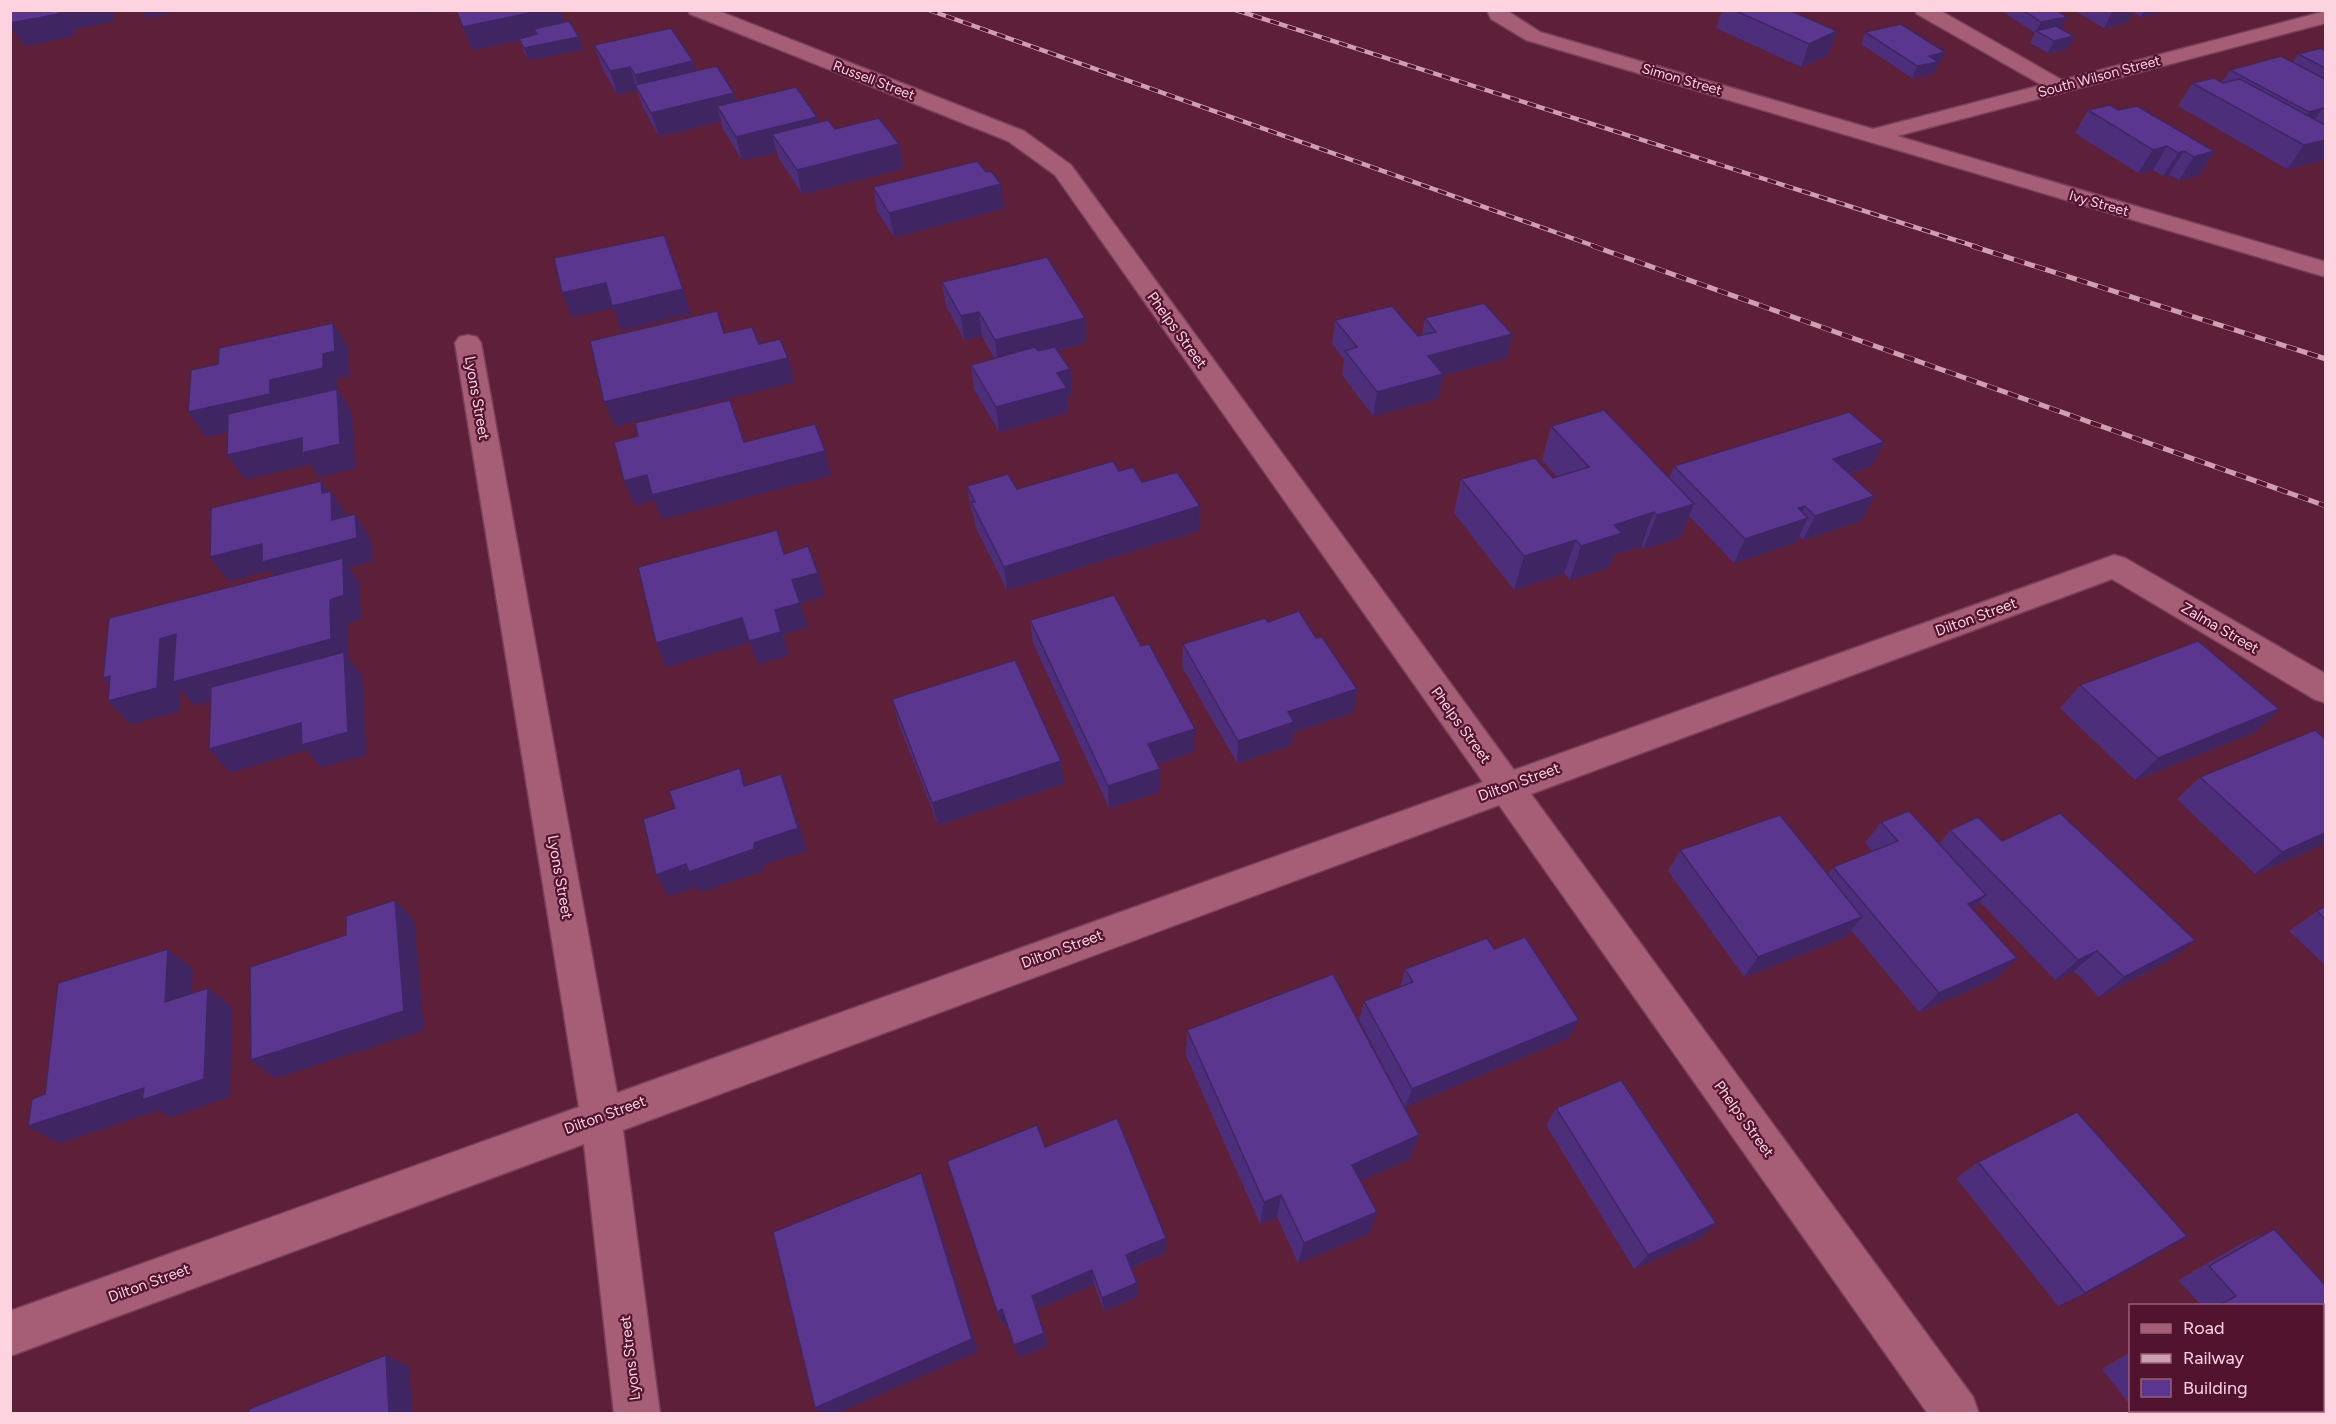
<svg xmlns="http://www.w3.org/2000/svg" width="2336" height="1424" font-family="Figtree,sans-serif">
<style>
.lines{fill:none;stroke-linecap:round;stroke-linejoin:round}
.minor-casing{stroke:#784159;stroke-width:3}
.minor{fill:#a55e76;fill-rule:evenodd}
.rail-far1-casing{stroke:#ce9faf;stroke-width:4.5}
.rail-casing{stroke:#ce9faf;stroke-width:5}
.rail-far1{stroke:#52132e;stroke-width:3;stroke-dasharray:9;stroke-linecap:butt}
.rail{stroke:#52132e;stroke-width:4;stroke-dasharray:11;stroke-linecap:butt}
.wall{fill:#4d2e7a}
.shaded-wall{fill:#3f2663}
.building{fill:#5a368e;stroke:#3f2663;stroke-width:1.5}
.labels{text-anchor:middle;stroke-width:4.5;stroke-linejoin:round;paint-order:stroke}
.far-street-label{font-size:14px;fill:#fcd3df;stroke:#52132e}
.street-label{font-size:15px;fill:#fcd3df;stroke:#52132e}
</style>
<rect width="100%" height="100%" fill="#5e1f38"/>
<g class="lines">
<g class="minor-casing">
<g id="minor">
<polygon points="688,10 716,10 1024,131 1071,165 1514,770 2114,555 2125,558 2326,674 2326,703 2314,699 2112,579 1531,794 1973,1397 1979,1414 1928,1414 1499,805 623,1130 660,1414 614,1414 584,1144 10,1356 10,1311 579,1107 455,343 459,337 468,335 477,337 481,343 617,1093 1483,782 1055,175 1008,141 690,14"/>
<polygon points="1487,10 1506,10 1540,32 1873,129 2042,85 1917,14 1915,10 1939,10 2062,80 2326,11 2326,23 1897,136 2326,262 2326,277 1526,40 1491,19"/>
</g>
</g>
<use href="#minor" class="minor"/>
<g class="rail-far1-casing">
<g id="rail-far1">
<polyline points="929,10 1597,247"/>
<polyline points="1236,10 1977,247"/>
</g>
</g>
<g class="rail-casing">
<g id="rail">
<polyline points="1593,246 2326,506"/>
<polyline points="1972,246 2326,359"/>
</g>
</g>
<use href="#rail-far1" class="rail-far1"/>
<use href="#rail" class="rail"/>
</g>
<g class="wall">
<polygon points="456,10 560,10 564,22 583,49 529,60 523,50 519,40 472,50"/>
<polygon points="1722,10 1789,10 1837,31 1828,54 1801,67 1716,28"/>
<polygon points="2000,10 2056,10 2060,29 2068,48 2048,53 2030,43 2035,33"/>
<polygon points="2073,10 2174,10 2141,17 2132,12 2127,22 2104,28"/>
<polygon points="1865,32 1939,64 1937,65 1933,74 1912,78 1861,44"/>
<polygon points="594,45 693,61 695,71 734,93 736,101 817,117 818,122 835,129 899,144 903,168 802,194 778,157 777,152 742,160 723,129 721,121 659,136 643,108 637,90 617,94 602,68"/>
<polygon points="2325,51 2325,159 2287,169 2178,106 2192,83 2222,82 2230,70 2293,62 2298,54"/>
<polygon points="2088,110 2118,110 2214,151 2199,175 2179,180 2169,175 2163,176 2153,170 2138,173 2075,133"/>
<polygon points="873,187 1004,208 894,237 877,211"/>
<polygon points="942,282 1085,318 1086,342 1057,350 1070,369 1072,393 1067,395 1068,412 999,432 974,389 971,365 994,358 982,336 964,340 946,306"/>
<polygon points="1425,318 1512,334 1506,358 1443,375 1438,398 1373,416 1342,375 1344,359 1332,344 1335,320 1418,336 1422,335"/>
<polygon points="1551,426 1669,478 1674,466 1871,466 1849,474 1874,496 1861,520 1803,540 1799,536 1796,542 1734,563 1689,516 1680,537 1643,549 1641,546 1614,554 1609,567 1570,580 1564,573 1514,590 1454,513 1461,479 1553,478 1557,477 1542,460"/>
<polygon points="1119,471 1142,482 1200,506 1199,530 1007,590 975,526 974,516 971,510 967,486 1017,489"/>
<polygon points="1030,620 1194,751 1157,764 1160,769 1160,791 1109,808 1033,643"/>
<polygon points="1268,622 1316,638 1353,712 1293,732 1291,745 1237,763 1182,667 1183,644"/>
<polygon points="2080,685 2254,732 2135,780 2060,708"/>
<polygon points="892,699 1064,783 938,825 898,722"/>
<polygon points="2200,777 2325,843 2255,874 2177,799"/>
<polygon points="1881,822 1939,844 1950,830 2002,841 2169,960 2099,997 2074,971 2055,980 1980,902 1973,909 1996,978 1919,1012 1851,930 1845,937 1744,977 1668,871 1680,850 1828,874 1833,867 1872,851 1865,843"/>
<polygon points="2325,906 2325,965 2289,931 2317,911"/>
<polygon points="1494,949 1568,1038 1405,1107 1359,1020 1364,1001 1400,987 1405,969"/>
<polygon points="1187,1030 1419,1135 1409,1159 1360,1180 1369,1233 1298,1263 1277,1217 1260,1224 1186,1056"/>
<polygon points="1556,1108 1700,1238 1634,1269 1546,1125"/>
<polygon points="1045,1147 1166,1238 1166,1252 1131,1268 1138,1296 1104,1311 1094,1284 1036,1309 1048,1345 1019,1357 1006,1322 1002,1324 997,1312"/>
<polygon points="1978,1162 2085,1293 2058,1306 1956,1178"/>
<polygon points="2274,1229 2325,1285 2325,1413 2137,1413 2135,1410 2322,1410 2322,1305 2201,1305 2178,1280 2242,1243"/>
<polygon points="2130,1352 2130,1405 2102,1369"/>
</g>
<g class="shaded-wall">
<polygon points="59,10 113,10 114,21 73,29 73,36 24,46 10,25 10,23"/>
<polygon points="143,10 185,10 147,18"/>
<polygon points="420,10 438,10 421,14"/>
<polygon points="543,10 560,10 567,30 534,29 536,36 472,50 463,27"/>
<polygon points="2113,10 2133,10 2127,22 2104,28"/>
<polygon points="2145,10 2174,10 2141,17"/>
<polygon points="2067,17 2061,29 2036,31 2041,22"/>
<polygon points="1837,31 1828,54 1801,67 1809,44"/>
<polygon points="2074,36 2068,48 2048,53 2054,41"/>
<polygon points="579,37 583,49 529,60 524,48"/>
<polygon points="1945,52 1939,64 1937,65 1933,74 1912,78 1917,66 1929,56"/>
<polygon points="693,61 699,84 641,95 635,75"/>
<polygon points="630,67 637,90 617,94 610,71"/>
<polygon points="734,93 741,116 717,106 721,121 659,136 651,113"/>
<polygon points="2323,108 2307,131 2293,135 2309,112"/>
<polygon points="817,117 822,140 772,134 777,152 742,160 736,137"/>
<polygon points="2325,140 2325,159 2287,169 2304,145"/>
<polygon points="899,144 903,168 802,194 797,170"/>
<polygon points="2167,146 2153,170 2138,173 2153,150"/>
<polygon points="2184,151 2169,175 2163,176 2178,153"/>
<polygon points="2214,151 2199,175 2179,180 2194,157"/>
<polygon points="1001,184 1004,208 894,237 889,213"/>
<polygon points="606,283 683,289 691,313 621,330 613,308 572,317 562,293"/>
<polygon points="979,312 982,336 964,340 961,316"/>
<polygon points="1085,318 1086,342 998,365 995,340"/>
<polygon points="333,323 348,347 349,376 337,378 338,390 352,413 355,468 318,477 310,464 245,479 227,455 302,438 340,444 286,418 206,437 188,412 270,380 323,354"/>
<polygon points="1512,334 1506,358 1443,375 1438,398 1373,416 1377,392 1428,356"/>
<polygon points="788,358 794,382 615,426 604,402"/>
<polygon points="1070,369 1072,393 1067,395 1068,412 999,432 996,407 1057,373"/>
<polygon points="1884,442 1871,466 1820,483 1833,459"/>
<polygon points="825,451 831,475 662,519 654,500 634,505 624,481 647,475"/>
<polygon points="321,481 331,496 331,491 347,515 348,540 355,514 370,538 373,561 349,567 359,582 361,619 347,623 348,657 362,675 366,755 321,767 306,750 230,772 209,749 345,663 194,705 180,689 179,711 131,724 108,701 122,698 103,678 160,639 280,585 269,570 229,581 210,557 332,520 322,493"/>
<polygon points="1874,496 1861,520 1803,540 1815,516"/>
<polygon points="1694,504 1680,537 1643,549 1657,515"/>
<polygon points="1200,506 1199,530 1007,590 1004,567"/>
<polygon points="1805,506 1798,522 1808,518 1796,542 1734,563 1745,539 1798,508"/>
<polygon points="1654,512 1641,546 1614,554 1609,567 1570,580 1581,546 1614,525"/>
<polygon points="1576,540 1564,573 1514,590 1524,556"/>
<polygon points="818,573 825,596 800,603 792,580"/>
<polygon points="800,603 808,627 783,634 789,655 758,664 749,642 666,667 656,643 742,618"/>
<polygon points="1357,689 1353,712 1293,732 1291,745 1237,763 1238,741 1288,712"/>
<polygon points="2279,709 2254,732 2135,780 2158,758"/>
<polygon points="1195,729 1194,751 1148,767 1148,744"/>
<polygon points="1061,761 1064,783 938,825 932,803"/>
<polygon points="740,768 749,790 744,786"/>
<polygon points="1160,769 1160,791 1109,808 1108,786"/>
<polygon points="781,774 789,796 807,850 764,864 764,870 700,892 696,886 668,896 656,875 686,864 754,843"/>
<polygon points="2325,833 2325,843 2255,874 2282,852"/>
<polygon points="1986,895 1966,916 1968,904"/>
<polygon points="395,900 414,920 424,1030 275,1078 251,1060"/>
<polygon points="1862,917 1845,937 1744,977 1758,957"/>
<polygon points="2195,940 2169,960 2099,997 2124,977"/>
<polygon points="168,949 193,969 190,1021 165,1002"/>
<polygon points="2097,951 2074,971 2055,980 2078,960"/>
<polygon points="2017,958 1996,978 1919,1012 1939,993"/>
<polygon points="208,988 232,1007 230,1096 170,1117 158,1110 59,1143 28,1126"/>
<polygon points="1579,1020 1568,1038 1405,1107 1412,1089"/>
<polygon points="1419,1135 1409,1159 1345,1187 1352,1165"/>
<polygon points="921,1173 927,1188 978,1351 837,1413 821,1413 815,1408"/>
<polygon points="1281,1195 1277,1217 1260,1224 1264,1202"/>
<polygon points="1377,1212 1369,1233 1298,1263 1304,1243"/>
<polygon points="1716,1223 1700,1238 1634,1269 1648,1255"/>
<polygon points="1166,1238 1166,1252 1127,1269 1126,1255"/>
<polygon points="1092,1270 1094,1284 1036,1309 1032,1296"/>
<polygon points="1137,1283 1138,1296 1104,1311 1102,1298"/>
<polygon points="1002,1309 1007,1322 1002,1324 997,1312"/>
<polygon points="1044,1333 1048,1345 1019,1357 1014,1345"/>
<polygon points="386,1355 409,1366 412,1413 389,1413"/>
</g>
<g class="building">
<polygon points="10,10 59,10 59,14 10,23"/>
<polygon points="456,10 543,10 463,27"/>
<polygon points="1734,10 1789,10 1837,31 1809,44"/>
<polygon points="2023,10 2056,10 2067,17 2041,22"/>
<polygon points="569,21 579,37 524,48 519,39 537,34 534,29"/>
<polygon points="1901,24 1945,52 1929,56 1938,62 1917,66 1865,32"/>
<polygon points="2056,26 2074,36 2054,41 2036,31"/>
<polygon points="671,28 693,61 635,75 630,67 610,71 594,45"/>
<polygon points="2321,48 2325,51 2325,68 2298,54"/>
<polygon points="2281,56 2325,79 2325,109 2323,108 2309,112 2230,70"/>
<polygon points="717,66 734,93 651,113 635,85"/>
<polygon points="2214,78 2223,83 2240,79 2325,125 2325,140 2304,145 2192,83"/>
<polygon points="796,87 817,117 736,137 717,106"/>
<polygon points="2110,105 2118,110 2137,106 2214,151 2194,157 2184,151 2178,153 2167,146 2153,150 2088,110"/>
<polygon points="879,118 899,144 797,170 772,134 828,120 835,129"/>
<polygon points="977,161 986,172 991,171 1001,184 889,213 873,187"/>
<polygon points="664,235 683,289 612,306 606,283 562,293 554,258"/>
<polygon points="1047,257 1085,318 995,340 979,312 961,316 942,282"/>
<polygon points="1484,303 1512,334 1428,356 1443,374 1377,392 1345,351 1357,347 1335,320 1392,306 1418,336 1436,332 1425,318"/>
<polygon points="717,311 724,333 752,327 759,344 780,339 788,358 604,402 590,341"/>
<polygon points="333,323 335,351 323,354 323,368 270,380 270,394 188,412 191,370 218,364 219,348"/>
<polygon points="1035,347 1038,351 1055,347 1070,369 1057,373 1067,388 996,407 971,365"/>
<polygon points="337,389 340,444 302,453 302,438 227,455 228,414"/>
<polygon points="730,400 744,442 815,424 825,451 652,495 647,475 624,481 614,442 638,436 635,423"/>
<polygon points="1604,410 1694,504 1657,515 1654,512 1614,525 1622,533 1581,546 1576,540 1524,556 1461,479 1535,458 1553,478 1589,467 1551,426"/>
<polygon points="1849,412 1884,442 1833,459 1874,496 1815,516 1805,506 1798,508 1808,518 1745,539 1674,466"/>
<polygon points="1113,461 1119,471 1133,467 1142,482 1177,472 1200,506 1004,567 971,502 975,502 967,486 1008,474 1017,489"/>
<polygon points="321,481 322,493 331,491 332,520 355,514 357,538 262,562 262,544 210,557 211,508"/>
<polygon points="777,530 784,554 808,546 818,573 792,580 800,603 775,610 781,632 749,641 742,618 656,643 638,567"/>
<polygon points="343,558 344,595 330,600 331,639 173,682 176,634 160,639 157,688 108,701 110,676 103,678 109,618"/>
<polygon points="1114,595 1141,646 1149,644 1195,729 1148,744 1160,769 1108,786 1030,620"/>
<polygon points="1299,611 1316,638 1322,637 1357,689 1288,712 1294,722 1238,741 1183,644 1265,618 1268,622"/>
<polygon points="2198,641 2279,709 2158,758 2080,685"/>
<polygon points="344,652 348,732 302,745 301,723 209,749 211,687"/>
<polygon points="1015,660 1061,761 932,803 892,699"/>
<polygon points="2315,730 2325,739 2325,833 2282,852 2200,777"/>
<polygon points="740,768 744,786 781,774 798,828 754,843 754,849 689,872 686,864 656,875 643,819 675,808 669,791"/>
<polygon points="1909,811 1986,895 1968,904 2017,958 1939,993 1833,867 1898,841 1881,822"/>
<polygon points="2060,813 2195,940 2124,977 2097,951 2078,960 1950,830 1978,817 2002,841"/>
<polygon points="1780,815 1862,917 1758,957 1680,850"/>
<polygon points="395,900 404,1011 251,1060 250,967 346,935 346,916"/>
<polygon points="2325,906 2325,919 2317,911"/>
<polygon points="1525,937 1579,1020 1412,1089 1364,1001 1413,982 1405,969 1487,938 1494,949"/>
<polygon points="168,949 165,1002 208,988 204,1079 142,1100 144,1088 28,1126 32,1099 45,1094 58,983"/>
<polygon points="1333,974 1419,1135 1352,1165 1377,1212 1304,1243 1281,1195 1264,1202 1187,1030"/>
<polygon points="1621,1080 1716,1223 1648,1255 1556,1108"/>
<polygon points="2077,1112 2187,1236 2085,1293 1978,1162"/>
<polygon points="1117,1118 1166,1238 1126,1255 1137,1283 1102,1298 1092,1270 1032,1296 1044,1333 1014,1345 1002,1309 997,1312 947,1161 1037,1125 1045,1147"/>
<polygon points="921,1173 972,1339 815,1408 773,1232"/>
<polygon points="2274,1229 2325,1285 2325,1413 2170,1413 2175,1411 2174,1410 2322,1410 2322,1305 2220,1305 2236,1296 2209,1266"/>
<polygon points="386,1355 389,1413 249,1413 249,1409"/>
</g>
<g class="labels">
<g class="far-street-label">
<text transform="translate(2099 76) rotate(-15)" y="5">South Wilson Street</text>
<text transform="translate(1682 79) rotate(16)" y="5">Simon Street</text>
<text transform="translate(874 80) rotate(21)" y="5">Russell Street</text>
<text transform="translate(2099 203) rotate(16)" y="5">Ivy Street</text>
</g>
<g class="street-label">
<text transform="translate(1177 330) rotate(54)" y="5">Phelps Street</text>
<text transform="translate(477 398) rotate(80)" y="5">Lyons Street</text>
<text transform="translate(1976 617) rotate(-20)" y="5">Dilton Street</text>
<text transform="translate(2220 628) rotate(30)" y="5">Zalma Street</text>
<text transform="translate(1461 725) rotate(54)" y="5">Phelps Street</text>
<text transform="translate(1519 782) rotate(-20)" y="5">Dilton Street</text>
<text transform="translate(560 877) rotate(80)" y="5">Lyons Street</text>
<text transform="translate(1062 949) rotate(-20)" y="5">Dilton Street</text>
<text transform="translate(605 1115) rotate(-20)" y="5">Dilton Street</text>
<text transform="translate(1744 1119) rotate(54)" y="5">Phelps Street</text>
<text transform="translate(149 1283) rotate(-20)" y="5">Dilton Street</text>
<text transform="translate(630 1358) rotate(-97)" y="5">Lyons Street</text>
</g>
</g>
<rect width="2336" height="1424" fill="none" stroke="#fcd3df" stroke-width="24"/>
<rect x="2129" y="1304" width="195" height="108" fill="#52132e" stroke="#966075" stroke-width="1.5"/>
<rect x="2141" y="1324" width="30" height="9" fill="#a55e76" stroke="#966075" stroke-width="1.5"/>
<text x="2183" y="1334" font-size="18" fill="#fcd3df">Road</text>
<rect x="2141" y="1354" width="30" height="9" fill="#ce9faf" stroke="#966075" stroke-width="1.5"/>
<text x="2183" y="1364" font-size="18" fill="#fcd3df">Railway</text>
<rect x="2141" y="1379" width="30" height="18" fill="#5a368e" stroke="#966075" stroke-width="1.5"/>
<text x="2183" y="1394" font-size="18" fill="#fcd3df">Building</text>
</svg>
